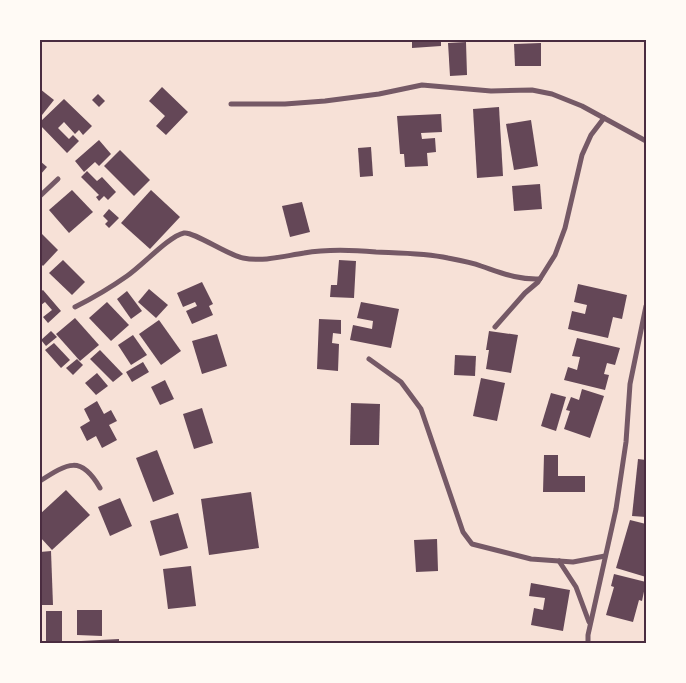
<svg xmlns="http://www.w3.org/2000/svg" width="686" height="683" font-family="Jost,sans-serif">
<style>
.building{fill:#644757}
.lines{fill:none;stroke-linecap:round;stroke-linejoin:round}
.minor{stroke:#755966;stroke-width:5}
.neatline{fill:none;stroke:#4a2c40;stroke-width:2}
</style>
<rect width="100%" height="100%" fill="#f7e1d7"/>
<g class="building">
<polygon points="412,40 441,40 441,46 412,48"/>
<polygon points="466,42 467,75 450,76 448,43"/>
<polygon points="541,43 541,66 515,66 514,44"/>
<polygon points="162,87 188,112 166,135 156,126 165,116 149,101"/>
<polygon points="40,89 54,100 42,115 40,113"/>
<polygon points="98,94 105,101 99,107 92,100"/>
<polygon points="64,99 92,126 83,135 79,130 75,134 64,122 58,128 69,139 73,135 79,141 67,153 40,125 40,122"/>
<polygon points="499,107 503,176 477,178 473,109"/>
<polygon points="441,114 442,132 421,133 422,139 435,138 436,152 427,153 428,166 405,167 404,154 400,154 397,116"/>
<polygon points="531,120 538,166 514,170 506,124"/>
<polygon points="99,140 111,154 99,166 95,162 84,172 75,161"/>
<polygon points="371,147 373,176 360,177 358,148"/>
<polygon points="120,150 150,180 134,196 104,166"/>
<polygon points="40,161 47,167 40,175"/>
<polygon points="87,171 97,181 102,177 116,192 108,200 104,196 99,201 96,197 99,195 81,177"/>
<polygon points="540,184 542,209 514,211 512,186"/>
<polygon points="72,190 93,212 69,233 49,210"/>
<polygon points="151,190 180,217 150,249 121,223"/>
<polygon points="302,202 310,232 290,237 282,206"/>
<polygon points="109,209 119,218 109,228 105,224 108,221 103,216"/>
<polygon points="40,232 58,250 43,266 40,263"/>
<polygon points="63,260 85,282 72,295 49,273"/>
<polygon points="339,260 356,261 354,298 330,297 331,285 337,285"/>
<polygon points="202,282 213,304 209,306 213,315 192,324 186,311 197,306 195,302 183,307 177,293"/>
<polygon points="578,284 627,295 622,319 613,317 608,338 568,329 572,311 585,314 587,305 574,302"/>
<polygon points="149,289 168,305 156,318 138,302"/>
<polygon points="43,290 61,311 48,323 43,317 52,310 45,302 41,305 40,304 40,292"/>
<polygon points="127,291 142,311 131,319 117,299"/>
<polygon points="107,302 129,325 111,341 89,318"/>
<polygon points="361,302 399,309 391,348 350,340 353,325 372,329 373,321 357,318"/>
<polygon points="75,318 99,345 80,361 56,334"/>
<polygon points="319,319 341,320 341,334 333,333 332,343 339,344 338,371 317,369"/>
<polygon points="159,320 181,351 161,365 139,334"/>
<polygon points="51,331 57,337 46,346 41,340"/>
<polygon points="489,331 518,335 511,373 486,369 489,350 486,350"/>
<polygon points="217,334 227,366 202,374 192,341"/>
<polygon points="133,335 147,355 131,365 118,345"/>
<polygon points="577,338 620,348 615,365 607,363 604,374 609,375 605,390 564,380 568,367 577,370 580,357 572,356"/>
<polygon points="54,343 70,360 61,368 45,350"/>
<polygon points="100,350 123,374 113,382 90,359"/>
<polygon points="455,355 476,356 475,376 454,375"/>
<polygon points="77,359 83,365 73,375 66,368"/>
<polygon points="143,362 149,372 132,382 126,372"/>
<polygon points="97,373 108,386 96,395 85,383"/>
<polygon points="481,378 505,383 497,421 473,416"/>
<polygon points="165,380 174,399 160,405 151,387"/>
<polygon points="582,389 604,396 590,438 564,429 570,411 566,410 571,397 579,400"/>
<polygon points="551,393 566,397 556,431 541,426"/>
<polygon points="97,401 104,414 111,410 117,421 109,425 117,440 102,448 96,436 87,441 80,427 90,421 84,409"/>
<polygon points="351,403 380,404 379,445 350,445"/>
<polygon points="202,408 213,443 194,449 183,414"/>
<polygon points="157,450 174,494 153,502 136,458"/>
<polygon points="544,455 558,455 558,476 585,476 585,492 543,492"/>
<polygon points="638,459 646,460 646,517 632,516"/>
<polygon points="66,490 90,515 52,550 40,537 40,514"/>
<polygon points="251,492 259,548 209,555 201,499"/>
<polygon points="120,498 132,526 110,536 98,507"/>
<polygon points="178,513 188,548 160,556 150,521"/>
<polygon points="630,520 646,524 646,577 616,568"/>
<polygon points="437,539 438,571 416,572 414,540"/>
<polygon points="51,551 53,605 40,605 40,552"/>
<polygon points="191,566 196,606 168,609 163,569"/>
<polygon points="614,574 646,582 642,601 639,600 633,622 606,615 614,587 611,586"/>
<polygon points="531,583 570,590 563,631 531,625 534,608 543,610 545,598 529,596"/>
<polygon points="77,610 102,610 102,636 77,635"/>
<rect x="46" y="611" width="16" height="32"/>
<polygon points="119,639 119,643 81,643 81,641"/>
</g>
<g class="lines">
<g class="minor">
<polyline points="231,104 285,104 325,101 379,94 422,85 491,91 532,90 552,94 582,106 646,141"/>
<polyline points="40,196 58,179"/>
<path d="M 75,307 C 93,298 110,288 127,276 C 142,266 169,236 184,233 C 193,231 229,256 243,258 C 264,262 284,256 304,253 C 327,249 353,250 376,252 C 399,253 425,253 448,258 C 459,260 471,262 481,266 C 502,273 518,280 540,279"/>
<polyline points="495,327 525,293 538,282 555,255 565,228 582,155 591,135 604,118"/>
<polyline points="369,359 401,382 421,409 463,532 472,544 531,559 573,562 605,556"/>
<path d="M 40,481 C 68,463 81,455 100,488"/>
<polyline points="559,561 576,587 589,622"/>
<polyline points="588,643 588,635 616,509 626,442 630,384 646,306"/>
</g>
</g>
<rect width="686" height="683" fill="none" stroke="#fffaf5" stroke-width="82"/>
<rect x="41" y="41" width="604" height="601" class="neatline"/>
</svg>
